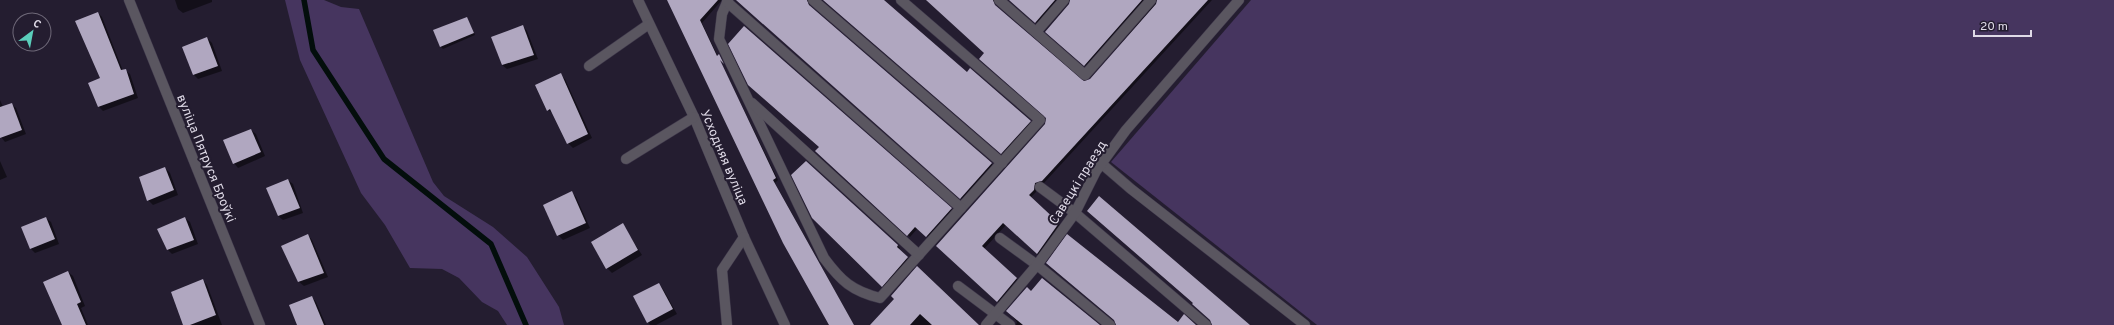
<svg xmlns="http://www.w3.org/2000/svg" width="2114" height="325" font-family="Overpass,sans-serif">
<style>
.green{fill:#46355f}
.shadow{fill:#0007}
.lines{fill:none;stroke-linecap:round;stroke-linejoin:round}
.stream{stroke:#030e0c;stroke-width:5.5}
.building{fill:#b0a7c0}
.minor-casing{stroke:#3e374a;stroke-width:11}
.minor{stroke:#5a5660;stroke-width:10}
.labels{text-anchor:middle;stroke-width:4;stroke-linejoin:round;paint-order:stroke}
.street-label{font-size:13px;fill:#dfdae7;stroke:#241d30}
</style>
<rect width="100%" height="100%" fill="#241d30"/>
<g class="green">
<polygon points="285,0 324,0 341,7 359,9 433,182 444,196 493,227 527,257 559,307 564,325 507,325 498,311 482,302 459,278 442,269 410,268 385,225 361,193 300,60"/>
<polygon points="1251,0 2114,0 2114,325 1317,325 1111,162"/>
</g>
<g class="shadow">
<polygon points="175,0 212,0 212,2 183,13 178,9"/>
<polygon points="668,0 722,0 702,23 718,57 721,58 724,63 719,59 778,180 775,183 854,325 830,325"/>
<polygon points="738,0 809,0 810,8 994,166 963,200"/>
<polygon points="824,0 883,0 967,73 1032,123 1004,155"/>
<polygon points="928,0 995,0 994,5 1084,83 1090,80 1158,0 1212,0 1044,183 1037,185 1036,192 1030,198 1061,226 1039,256 1006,225 984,249 1019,281 1000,304 937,246 1046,125 1047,117 985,53"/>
<polygon points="1010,0 1060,0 1038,24"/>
<polygon points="1071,0 1146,0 1087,67 1046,31 1071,2"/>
<polygon points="98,13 102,17 123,71 125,70 130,74 138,98 103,111 99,107 89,84 101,79"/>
<polygon points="467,18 475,35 443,49 441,47"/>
<polygon points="523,26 527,31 538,59 507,69 502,65"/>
<polygon points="744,27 953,211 929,238 918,228 910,237 816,151 821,147"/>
<polygon points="207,38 212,43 222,71 198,79 194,75"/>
<polygon points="560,75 565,79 592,138 573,148 568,143 554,114 548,110"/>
<polygon points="0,100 3,107 11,104 16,108 26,134 5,142 1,137"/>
<polygon points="251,130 256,134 265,156 238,168 234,163"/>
<polygon points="0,161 7,177 0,180"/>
<polygon points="806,162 898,246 900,248 898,250 909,260 884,288 813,217"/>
<polygon points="165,168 170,173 178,195 153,205 148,200"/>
<polygon points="288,180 293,184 303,213 283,220 278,216"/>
<polygon points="572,193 576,197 590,228 563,240 558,235"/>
<polygon points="46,218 51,222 59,244 35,253 31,249 22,227"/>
<polygon points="185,218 190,222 198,244 172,254 168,250 158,229"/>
<polygon points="622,224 642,255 612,273 607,268"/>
<polygon points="308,235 312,240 328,277 304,286 299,282 282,247"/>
<polygon points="68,272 73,276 85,306 81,308 88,325 64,325"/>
<polygon points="203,280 207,285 222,325 184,325"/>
<polygon points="659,284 663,289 677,314 656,325 650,325 648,322"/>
<polygon points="1032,292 1098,325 1016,325 1017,322 1008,311"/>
<polygon points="312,297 316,302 326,325 299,325"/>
<polygon points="895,299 978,325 872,325"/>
</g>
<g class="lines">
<polyline class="stream" points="304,0 313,50 384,159 491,244 526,325"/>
</g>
<g class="building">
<polygon points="667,0 718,0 700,20 717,56 719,54 724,64 720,60 776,178 773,180 854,325 829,325 783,243"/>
<polygon points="736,0 807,0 809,5 992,163 960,199"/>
<polygon points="823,0 884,0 967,72 970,68 1031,121 1001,154"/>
<polygon points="926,0 993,0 995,5 1084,81 1090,79 1156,4 1157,0 1208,0 1042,181 1035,183 1034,190 1029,195 1059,223 1037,254 1003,223 982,246 1017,278 997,302 936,246 1045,124 1046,118 979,59 984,53"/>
<polygon points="1009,0 1055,0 1035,23"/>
<polygon points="1070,0 1142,0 1084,66 1045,32 1069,4"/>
<polygon points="98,12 121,70 126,69 134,94 98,107 88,83 100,78 75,21"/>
<polygon points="467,17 474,33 440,47 433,30"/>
<polygon points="523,25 534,55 502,65 491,37"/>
<polygon points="744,26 952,208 926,237 915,227 907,236 815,151 819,147 748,85 728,44"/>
<polygon points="207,37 218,66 193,75 182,47"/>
<polygon points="561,73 588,134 567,144 550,109 547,111 535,85"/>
<polygon points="12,103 22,130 0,138 0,107"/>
<polygon points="251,129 261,152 233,164 223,140"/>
<polygon points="806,161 898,245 897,247 908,257 882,287 812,218 791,175"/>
<polygon points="165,167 174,190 147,201 139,177"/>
<polygon points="288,179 300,208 278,216 266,188"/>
<polygon points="572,191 586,223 557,236 543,205"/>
<polygon points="1099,196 1250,325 1212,325 1210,320 1192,304 1193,303 1087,211"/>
<polygon points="46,217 55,239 30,249 21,227"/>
<polygon points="185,217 194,240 167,250 157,229"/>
<polygon points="623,223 638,250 606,269 591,242"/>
<polygon points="308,234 324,273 298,282 281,246"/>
<polygon points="1067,234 1178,322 1184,314 1196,325 1116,325 1114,320 1046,263"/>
<polygon points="917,266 979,325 932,325 920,314 910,325 870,325 894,299 891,296"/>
<polygon points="68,271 81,302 77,304 86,325 62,325 43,282"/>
<polygon points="1042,278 1100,325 1023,325 1006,311 1027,287 1031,291"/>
<polygon points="203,279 216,315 190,325 183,325 171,292"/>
<polygon points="659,283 673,309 647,323 633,296"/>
<polygon points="312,296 324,325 297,325 289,305"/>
</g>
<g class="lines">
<g class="minor-casing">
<g id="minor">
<polyline points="129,0 260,325"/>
<polyline points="638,0 694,117 744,237 785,325"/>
<path d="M 728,0 L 722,14 L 719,39 L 824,258 C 841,281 852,291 880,298 L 1040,120 L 901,0"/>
<polyline points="813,0 1002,163"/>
<polyline points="999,0 1085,75 1151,0"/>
<polyline points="727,2 961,208"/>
<polyline points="1036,32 1064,0"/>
<polyline points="589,66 649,24"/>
<polyline points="752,103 919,255"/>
<polyline points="626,159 694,117"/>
<polyline points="1102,164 1131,189 1305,325"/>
<polyline points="1040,187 1075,213 1206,325"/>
<polyline points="1000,238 1037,265 1110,325"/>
<polyline points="958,286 1010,325"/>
<polyline points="727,325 722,270 744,237"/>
<polyline points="986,325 1037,265 1075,213 1096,171 1126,130 1239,0"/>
</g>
</g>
<use href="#minor" class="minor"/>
</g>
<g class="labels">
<g class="street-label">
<text transform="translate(725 157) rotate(67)" y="5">Усходняя вуліца</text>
<text transform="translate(207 158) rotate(68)" y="5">вуліца Пятруся Броўкі</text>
<text transform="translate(1077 182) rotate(-58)" y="5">Савецкі праезд</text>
</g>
</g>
<g transform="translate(32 32) rotate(32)"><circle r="19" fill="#241d30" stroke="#6f6979"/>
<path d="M0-3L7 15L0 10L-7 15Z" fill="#5bcebb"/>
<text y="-6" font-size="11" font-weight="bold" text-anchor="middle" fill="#dfdae7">С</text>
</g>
<path d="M1974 30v6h57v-6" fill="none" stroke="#dfdae7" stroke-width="2"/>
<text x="1980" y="30" font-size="12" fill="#dfdae7" stroke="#241d30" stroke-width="3" paint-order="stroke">20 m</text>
</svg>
